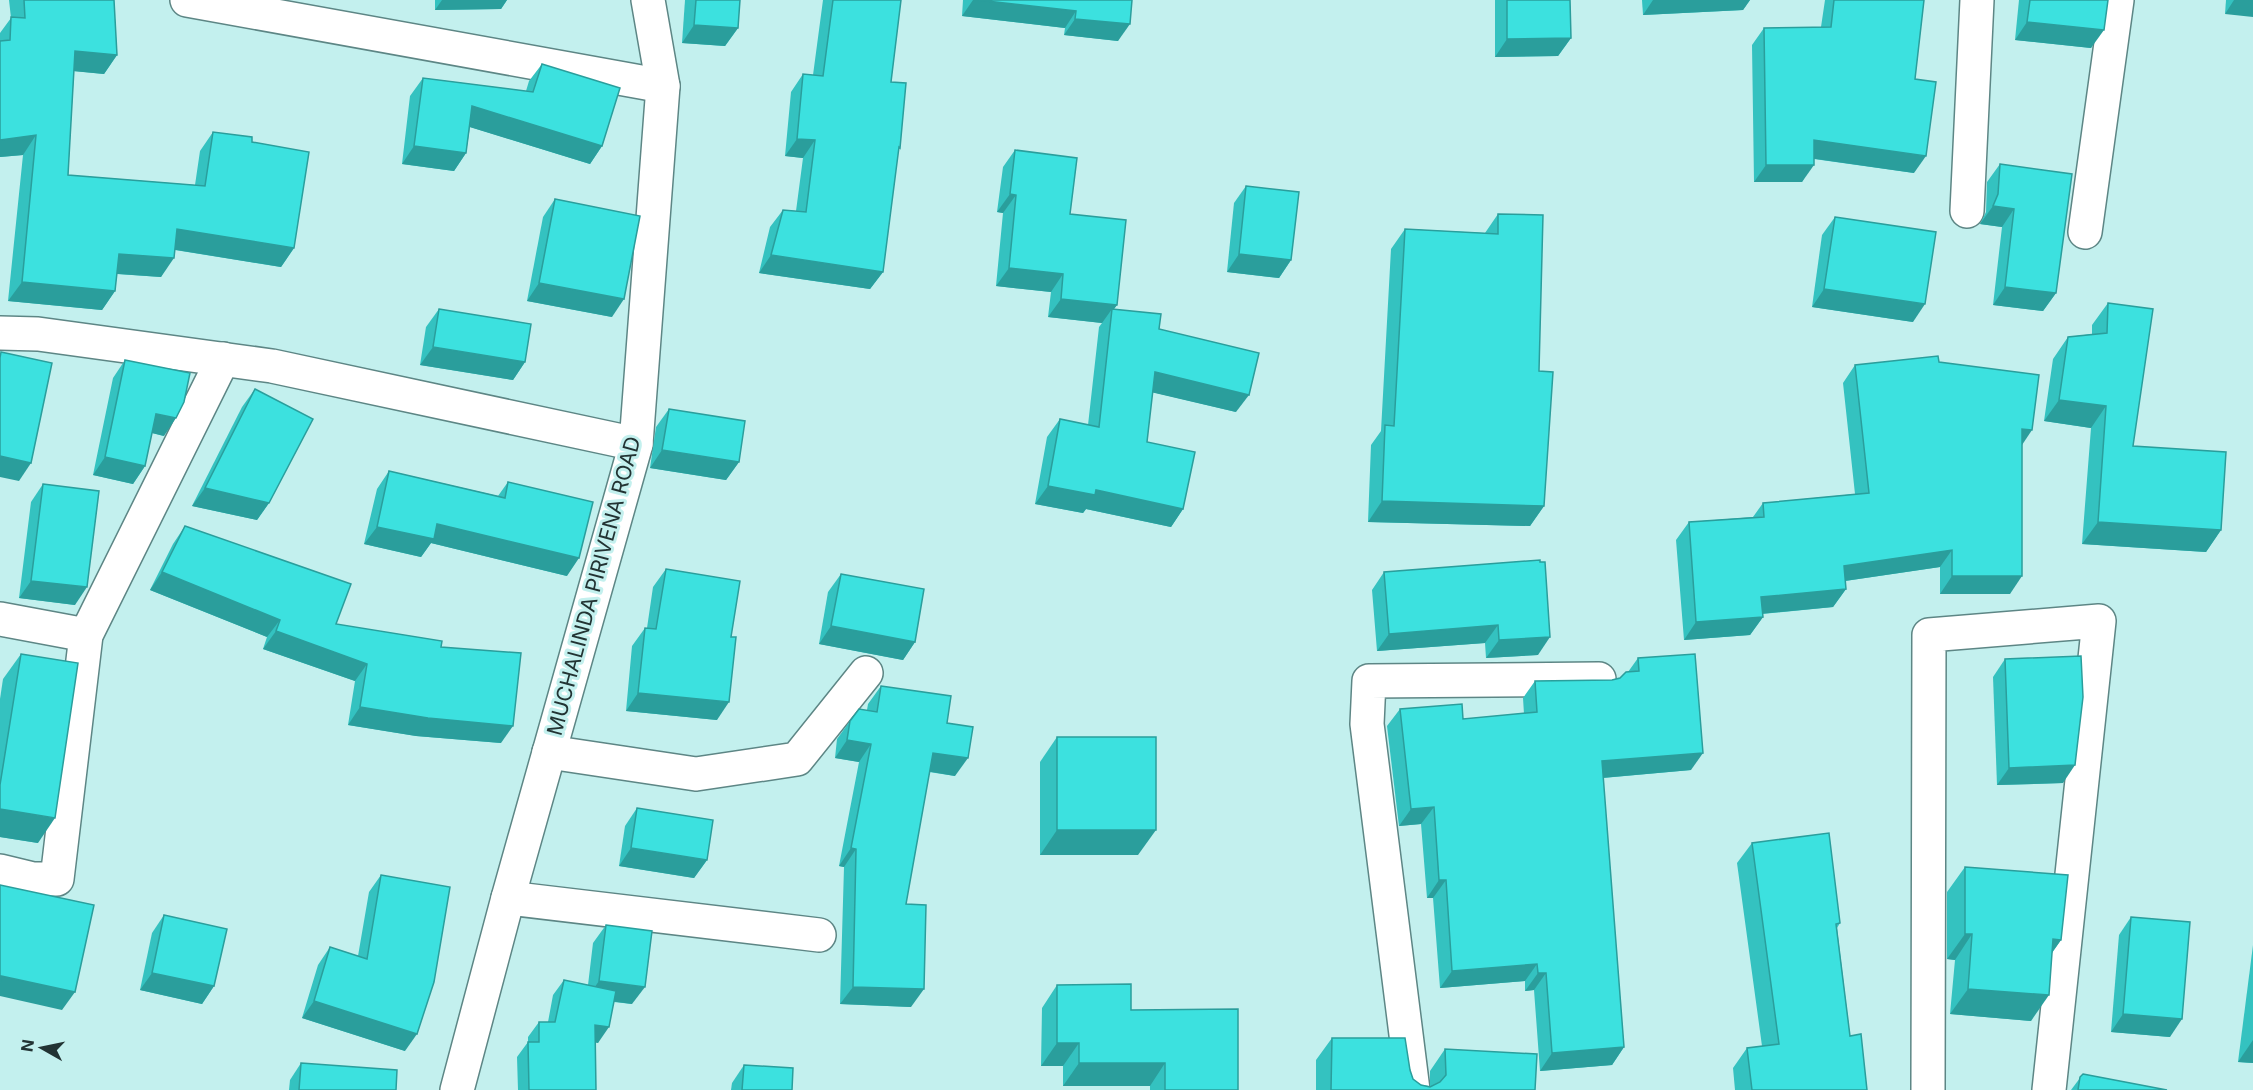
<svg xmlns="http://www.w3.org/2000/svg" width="2253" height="1090" font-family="Inter,sans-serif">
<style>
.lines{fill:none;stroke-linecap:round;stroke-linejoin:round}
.minor-casing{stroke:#5d8685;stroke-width:36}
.tertiary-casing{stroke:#5d8685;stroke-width:36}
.minor{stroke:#fff;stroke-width:33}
.tertiary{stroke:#fff;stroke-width:33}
.wall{fill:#34c2c0}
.shaded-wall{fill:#2a9e9c}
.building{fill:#3ce1df;stroke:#2a9e9c;stroke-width:1.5}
.labels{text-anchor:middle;stroke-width:6;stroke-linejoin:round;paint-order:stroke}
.street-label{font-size:21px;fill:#233;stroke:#c3f0ee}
</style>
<rect width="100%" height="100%" fill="#c3f0ee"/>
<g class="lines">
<g class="minor-casing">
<g id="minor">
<polyline points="187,0 663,86"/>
<polyline points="1967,211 1977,0"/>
<polyline points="2085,232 2117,0"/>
<polyline points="0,333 38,334 272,366 636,444"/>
<polyline points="0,619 86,635"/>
<polyline points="549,752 696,774 797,759 866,673"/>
<polyline points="0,871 33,879 57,879 86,635 223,359"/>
<polyline points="508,898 819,935"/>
<polyline points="1413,1090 1367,724 1369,681 1599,679"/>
<polyline points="1928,1090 1929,635 2099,621 2049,1090"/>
</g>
</g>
<g class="tertiary-casing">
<polyline id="tertiary" points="457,1090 508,898 636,444 663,86 648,0"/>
</g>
<use href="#minor" class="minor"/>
<use href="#tertiary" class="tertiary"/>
</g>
<g class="wall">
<polygon points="9,0 114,0 117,55 104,74 74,71 68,175 195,185 200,151 213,132 252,142 294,248 281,267 175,250 161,277 117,274 115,291 102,310 8,301 23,155 0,157 0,33 11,18"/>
<polygon points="435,0 507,0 501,9 435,10"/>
<polygon points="685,0 740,0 738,28 725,46 682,43"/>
<polygon points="823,0 901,0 891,82 900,148 898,150 883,272 870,289 759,273 770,227 783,210 796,211 803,158 785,156 791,92 803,74 813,75"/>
<polygon points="963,0 1132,0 1118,41 1064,35 1065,28 962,16"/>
<polygon points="1495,0 1570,0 1571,38 1558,56 1495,57"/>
<polygon points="1642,0 1750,0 1743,10 1643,15"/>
<polygon points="1825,0 1924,0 1915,79 1914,173 1814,159 1802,182 1754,182 1752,45 1764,28 1821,27"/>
<polygon points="2019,0 2108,0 2091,48 2015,40"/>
<polygon points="2226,0 2253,0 2225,14"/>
<polygon points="542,64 602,146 590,164 470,127 466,153 454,171 402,164 410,96 423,78 526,91 529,81"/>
<polygon points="1015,150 1070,214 1117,305 1113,310 1159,329 1236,412 1152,392 1147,442 1183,509 1171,527 1086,509 1083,513 1035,504 1047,437 1060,419 1088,425 1099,327 1102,323 1048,317 1051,292 996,286 1003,213 997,212 1003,167"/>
<polygon points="2000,164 2056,293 2043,311 1993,305 2002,227 1980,224 1986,212 1987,182"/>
<polygon points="1246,186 1291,260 1279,278 1227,272 1234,203"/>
<polygon points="555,199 612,317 527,301 543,217"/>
<polygon points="1498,214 1539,371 1544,506 1530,526 1368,522 1371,445 1381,431 1391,249 1405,229 1485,233"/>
<polygon points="1835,217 1913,322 1812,307 1822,235"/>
<polygon points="2108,303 2133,446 2221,530 2206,552 2082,544 2091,428 2044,421 2053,359 2068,337 2092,334 2092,325"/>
<polygon points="439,309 525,362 513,380 420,365 426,327"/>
<polygon points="125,360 164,436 152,433 145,466 133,484 93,475 113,378"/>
<polygon points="1939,362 2022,445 2010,594 1940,594 1940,567 1845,581 1846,589 1833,607 1762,614 1763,617 1750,635 1684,640 1676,540 1689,522 1753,517 1763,503 1855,494 1843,383 1855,365"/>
<polygon points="255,389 269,503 257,520 192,506 242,407"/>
<polygon points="669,409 739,462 726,480 650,468 656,427"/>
<polygon points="389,471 498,496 508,482 567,576 431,543 421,557 364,544 377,489"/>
<polygon points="43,484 75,605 19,598 31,502"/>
<polygon points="185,526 336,624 441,647 501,743 416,736 348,725 355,681 263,649 267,637 150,590 173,544"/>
<polygon points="1540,560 1538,655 1486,658 1485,643 1377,651 1372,590 1384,572"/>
<polygon points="666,569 717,720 626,711 632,646 645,628 647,628 653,587"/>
<polygon points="841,574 915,642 903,660 819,644 828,592"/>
<polygon points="21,654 38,843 0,837 0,699 3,679"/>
<polygon points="1638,658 1691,770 1603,778 1624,1047 1612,1065 1540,1071 1534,990 1525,991 1525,981 1440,988 1433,898 1427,898 1421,824 1399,826 1387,726 1400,709 1463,719 1524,714 1523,698 1535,681 1612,680 1620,678 1628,672"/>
<polygon points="2005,659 2063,783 1997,785 1993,677"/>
<polygon points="881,686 947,723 955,776 929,772 906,904 911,1007 840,1004 844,867 839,866 859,762 835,758 837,739 850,721 867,710 868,704"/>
<polygon points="1057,737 1138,855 1040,855 1040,762"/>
<polygon points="637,808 707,860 694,878 619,866 625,826"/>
<polygon points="1752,843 1840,923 1837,928 1850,1036 1867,1090 1735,1090 1733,1068 1747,1048 1762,1046 1737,863"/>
<polygon points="1965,867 2061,940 2052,953 2031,1021 1950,1014 1955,960 1947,959 1947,892"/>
<polygon points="381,875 405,1051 302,1018 318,965 330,947 358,956 369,892"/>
<polygon points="164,915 214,986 202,1004 140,990 152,933"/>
<polygon points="2131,917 2170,1037 2111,1032 2119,935"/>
<polygon points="606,925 632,1004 614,1002 598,1043 595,1042 596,1090 518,1090 517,1057 528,1042 528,1037 539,1022 548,1022 553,995 564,980 588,985 593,943"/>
<polygon points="2253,945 2253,1063 2238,1062"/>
<polygon points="1057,985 1131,1010 1238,1090 1150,1090 1150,1086 1063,1086 1063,1066 1041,1066 1042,1008"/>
<polygon points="1332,1038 1413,1079 1421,1085 1430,1086 1430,1071 1445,1049 1535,1090 1316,1090 1316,1060"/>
<polygon points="301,1063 396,1090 289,1090 290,1080"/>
<polygon points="744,1065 792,1090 731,1090 732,1083"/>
<polygon points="2083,1074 2167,1090 2071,1090"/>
</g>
<g class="shaded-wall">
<polygon points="442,0 507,0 501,9 435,10"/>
<polygon points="973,0 978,0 1076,11 1065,28 962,16"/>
<polygon points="1653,0 1750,0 1743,10 1643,15"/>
<polygon points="2234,0 2253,0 2253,17 2225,14"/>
<polygon points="1075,19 1130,24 1118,41 1064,35"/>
<polygon points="2027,22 2104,30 2091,48 2015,40"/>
<polygon points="694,25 738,28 725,46 682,43"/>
<polygon points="1571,38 1558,56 1495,57 1507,39"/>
<polygon points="75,51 117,55 104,74 62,70"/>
<polygon points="472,106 602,146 590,164 460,124"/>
<polygon points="36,135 23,155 0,157 0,140"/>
<polygon points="797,139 815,140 803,158 785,156"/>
<polygon points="1814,140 1926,156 1914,173 1802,157"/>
<polygon points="414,146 466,153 454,171 402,164"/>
<polygon points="1766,165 1814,165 1802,182 1754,182"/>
<polygon points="1010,194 1016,195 1003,213 997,212"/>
<polygon points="1993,206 2014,209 2002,227 1980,224"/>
<polygon points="177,229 294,248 281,267 164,248"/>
<polygon points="119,254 174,258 161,277 105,273"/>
<polygon points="1239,254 1291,260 1279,278 1227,272"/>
<polygon points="771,255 883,272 870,289 759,273"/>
<polygon points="1009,268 1063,274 1051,292 996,286"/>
<polygon points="22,282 115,291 102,310 8,301"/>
<polygon points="539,283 624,299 612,317 527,301"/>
<polygon points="2005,287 2056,293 2043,311 1993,305"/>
<polygon points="1824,289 1925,304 1913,322 1812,307"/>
<polygon points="1061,299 1117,305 1111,313 1112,309 1102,323 1048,317"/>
<polygon points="433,347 525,362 513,380 420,365"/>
<polygon points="1155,372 1249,395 1236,412 1142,390"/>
<polygon points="2059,400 2106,406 2091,428 2044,421"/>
<polygon points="156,414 176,418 164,436 144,431"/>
<polygon points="2022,429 2032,430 2020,448"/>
<polygon points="662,450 739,462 726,480 650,468"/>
<polygon points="0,456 31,463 19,481 0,477"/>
<polygon points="105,457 145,466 133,484 93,475"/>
<polygon points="1048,486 1096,490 1183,509 1171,527 1086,509 1083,513 1035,504"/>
<polygon points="205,488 269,503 257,520 192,506"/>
<polygon points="1382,501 1544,506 1530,526 1368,522"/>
<polygon points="2098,522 2221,530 2206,552 2082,544"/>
<polygon points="437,524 579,558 567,576 431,543 421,557 364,544 377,527"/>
<polygon points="1952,550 1940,567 1831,583 1844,566"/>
<polygon points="162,572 280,620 267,637 150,590"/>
<polygon points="1952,576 2022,576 2010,594 1940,594"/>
<polygon points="31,581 87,587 75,605 19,598"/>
<polygon points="1846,589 1833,607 1749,615 1761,597"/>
<polygon points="1763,617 1750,635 1684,640 1696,622"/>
<polygon points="1498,625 1485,643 1377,651 1389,634"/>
<polygon points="831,626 915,642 903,660 819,644"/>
<polygon points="276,631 367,664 355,681 263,649"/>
<polygon points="1550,637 1538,655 1486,658 1499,640"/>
<polygon points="638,693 729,702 717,720 626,711"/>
<polygon points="360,707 513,726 501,743 416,736 348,725"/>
<polygon points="847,740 871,744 859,762 835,758"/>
<polygon points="933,753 968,758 955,776 920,770"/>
<polygon points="1703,753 1691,770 1590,779 1602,761"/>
<polygon points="2075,765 2063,783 1997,785 2009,768"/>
<polygon points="1434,807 1421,824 1399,826 1411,809"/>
<polygon points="0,809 55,818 38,843 0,837"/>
<polygon points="1057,830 1156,830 1138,855 1040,855"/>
<polygon points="631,848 707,860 694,878 619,866"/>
<polygon points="851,848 856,849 844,867 839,866"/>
<polygon points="1439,880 1446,880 1433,898 1427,898"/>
<polygon points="1965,934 1972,934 1955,960 1947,959"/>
<polygon points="2053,939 2061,940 2043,965"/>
<polygon points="1537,964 1525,981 1440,988 1452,971"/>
<polygon points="152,973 214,986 202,1004 140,990"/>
<polygon points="1538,973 1546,973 1534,990 1525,991"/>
<polygon points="1,976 75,992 62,1010 0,996 0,978"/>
<polygon points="599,981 645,987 632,1004 587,998"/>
<polygon points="853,987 924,989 911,1007 840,1004"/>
<polygon points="1968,989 2049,995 2031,1021 1950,1014"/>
<polygon points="314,1001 417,1034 405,1051 302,1018"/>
<polygon points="2123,1014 2182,1019 2170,1037 2111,1032"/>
<polygon points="595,1025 609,1027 598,1043 584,1040"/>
<polygon points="2253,1040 2253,1063 2238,1062"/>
<polygon points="1057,1043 1079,1043 1063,1066 1041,1066"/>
<polygon points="1624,1047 1612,1065 1540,1071 1552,1053"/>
<polygon points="1079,1063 1165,1063 1150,1086 1063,1086"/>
</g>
<g class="building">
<polygon points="24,0 114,0 117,55 75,51 68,175 205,186 213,132 252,137 252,142 309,152 294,248 177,229 174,258 119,254 115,291 22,282 36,135 0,140 0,41 10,40 11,17 25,18"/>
<polygon points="696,0 740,0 738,28 694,25"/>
<polygon points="833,0 901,0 891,82 906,83 900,148 899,147 883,272 771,255 783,210 806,212 815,140 797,139 803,74 823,76"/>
<polygon points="978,0 1132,0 1130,24 1075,19 1076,11"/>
<polygon points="1507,0 1570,0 1571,38 1507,39"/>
<polygon points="1834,0 1924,0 1915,79 1936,82 1926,156 1814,140 1814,165 1766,165 1764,28 1831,27"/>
<polygon points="2030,0 2108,0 2104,30 2027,22"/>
<polygon points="542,64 620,88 602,146 472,106 466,153 414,146 423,78 533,92"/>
<polygon points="1015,150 1077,158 1070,214 1126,220 1117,305 1061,299 1063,274 1009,268 1016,195 1010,194"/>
<polygon points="2000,164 2072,174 2056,293 2005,287 2014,209 1993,206 1998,194"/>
<polygon points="1246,186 1299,192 1291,260 1239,254"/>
<polygon points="555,199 640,216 624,299 539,283"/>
<polygon points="1498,214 1543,215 1539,371 1553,372 1544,506 1382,501 1385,425 1394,426 1405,229 1498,234"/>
<polygon points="1835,217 1936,232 1925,304 1824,289"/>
<polygon points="2108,303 2153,309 2133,446 2226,452 2221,530 2098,522 2106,406 2059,400 2068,337 2107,333"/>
<polygon points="439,309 531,324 525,362 433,347"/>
<polygon points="1112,309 1161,314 1159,329 1259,353 1249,395 1155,372 1147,442 1195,452 1183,509 1096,490 1095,495 1048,486 1060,419 1099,427"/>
<polygon points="1,352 52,363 31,463 0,456 0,358"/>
<polygon points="1938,356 1939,362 2039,375 2032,430 2022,429 2022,576 1952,576 1952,550 1844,566 1846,589 1761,597 1763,617 1696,622 1689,522 1764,517 1763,503 1869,493 1855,365"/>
<polygon points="125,360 190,373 184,402 176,418 156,414 145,466 105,457"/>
<polygon points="255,389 313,419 269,503 205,488"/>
<polygon points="669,409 745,421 739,462 662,450"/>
<polygon points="389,471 505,498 508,482 593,502 579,558 437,524 434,539 377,527"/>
<polygon points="43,484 99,491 87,587 31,581"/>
<polygon points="185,526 351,584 336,624 442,641 441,647 521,653 513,726 428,718 360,707 367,664 276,631 280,620 162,572"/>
<polygon points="1540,560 1540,562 1545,562 1550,637 1499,640 1498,625 1389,634 1384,572"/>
<polygon points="666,569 740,581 731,637 736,637 729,702 638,693 645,628 656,629"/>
<polygon points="841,574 924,589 915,642 831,626"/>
<polygon points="21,654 78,663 55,818 0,809 0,785"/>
<polygon points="1695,654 1703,753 1602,761 1624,1047 1552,1053 1546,973 1538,973 1537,964 1452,971 1446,880 1439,880 1434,807 1411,809 1400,709 1462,704 1463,719 1537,712 1535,681 1612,680 1620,678 1626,672 1639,671 1638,658"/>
<polygon points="2081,656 2083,697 2075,765 2009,768 2005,659"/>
<polygon points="881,686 951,696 947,723 973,727 968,758 933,753 906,904 926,905 924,989 853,987 856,849 851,848 871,744 847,740 850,721 859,709 877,712"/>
<rect x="1057" y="737" width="99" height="93"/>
<polygon points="637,808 713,820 707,860 631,848"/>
<polygon points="1829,833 1840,923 1836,924 1850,1036 1861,1034 1867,1090 1752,1090 1747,1048 1779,1044 1752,843"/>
<polygon points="1965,867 2068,875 2061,940 2053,939 2049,995 1968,989 1972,934 1965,934"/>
<polygon points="381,875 450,887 434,982 417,1034 314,1001 330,947 367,959"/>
<polygon points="0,885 94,905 75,992 1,976 0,984"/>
<polygon points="164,915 227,929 214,986 152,973"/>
<polygon points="2131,917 2190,922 2182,1019 2123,1014"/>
<polygon points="606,925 652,931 645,987 599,981"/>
<polygon points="564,980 616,991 609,1027 595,1025 596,1090 529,1090 528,1042 539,1042 539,1022 555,1022"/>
<polygon points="1131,984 1131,1010 1238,1009 1238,1090 1165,1090 1165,1063 1079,1063 1079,1043 1057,1043 1057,985"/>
<polygon points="1332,1038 1405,1038 1410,1070 1413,1079 1421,1085 1430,1087 1440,1082 1446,1075 1445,1049 1537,1054 1535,1090 1331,1090"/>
<polygon points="301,1063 397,1070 396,1090 299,1090"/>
<polygon points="744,1065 793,1068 792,1090 742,1090"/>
<polygon points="2083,1074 2167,1090 2078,1090 2080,1077"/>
</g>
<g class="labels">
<g class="street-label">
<text transform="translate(594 586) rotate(-75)" y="7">MUCHALINDA PIRIVENA ROAD</text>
</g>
</g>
<g transform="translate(42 1048) rotate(279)" stroke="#c3f0ee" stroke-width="4.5" paint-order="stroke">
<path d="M0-4.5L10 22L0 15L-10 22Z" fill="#223333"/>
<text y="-9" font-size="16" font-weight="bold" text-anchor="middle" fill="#223333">N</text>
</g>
</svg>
